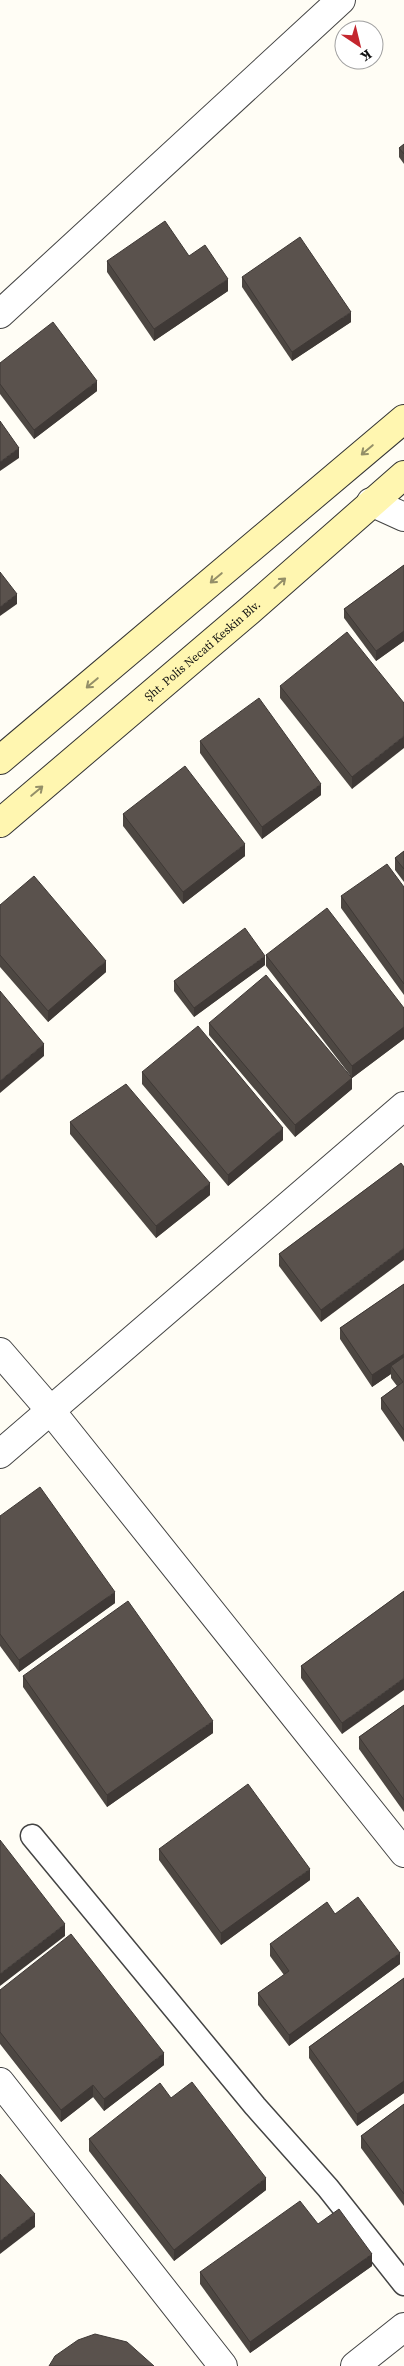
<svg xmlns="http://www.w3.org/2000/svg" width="404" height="2366" font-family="'Source Serif 4',serif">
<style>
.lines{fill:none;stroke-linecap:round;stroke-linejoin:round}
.lane-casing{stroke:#444;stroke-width:25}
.street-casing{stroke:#444;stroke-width:30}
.secondary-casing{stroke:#333;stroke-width:30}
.lane{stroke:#fff;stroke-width:22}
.street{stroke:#fff;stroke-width:28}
.secondary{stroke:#fff6b0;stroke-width:28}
.wall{fill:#4d4742}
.shaded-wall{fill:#3f3936}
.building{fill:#5a524d;stroke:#3f3936}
.oneway{stroke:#948f68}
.labels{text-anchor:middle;stroke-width:5;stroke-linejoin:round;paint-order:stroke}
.street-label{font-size:12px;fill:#111;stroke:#fff}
</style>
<rect width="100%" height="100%" fill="#fffdf5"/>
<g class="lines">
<g class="lane-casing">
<polyline id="lane" points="32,1836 255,2106 328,2188 404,2284"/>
</g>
<g class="street-casing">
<g id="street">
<polyline points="0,314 341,0"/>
<polyline points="371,502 404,517"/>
<polyline points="0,1352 51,1411 404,1853"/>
<polyline points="0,1454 404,1106"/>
<polyline points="0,2082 223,2366"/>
<polyline points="355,2366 404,2327"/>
</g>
</g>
<g class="secondary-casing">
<g id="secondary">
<polyline points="0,760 404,419"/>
<path id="s1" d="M 0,823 L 249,611 L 404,475"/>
</g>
</g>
<use href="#lane" class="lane"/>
<use href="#street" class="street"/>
<use href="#secondary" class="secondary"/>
</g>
<g class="wall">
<polygon points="404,144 404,164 399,157 399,148"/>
<polygon points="189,256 228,291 154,341 107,272 107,261"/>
<polygon points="242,277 351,322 292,361 242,287"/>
<polygon points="0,363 97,391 34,439 0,394"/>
<polygon points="404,565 404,641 376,661 344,618 344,609"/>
<polygon points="280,686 404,703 352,789 280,698"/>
<polygon points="200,741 321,795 262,839 200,753"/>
<polygon points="123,814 245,856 183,904 123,826"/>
<polygon points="404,851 404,882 395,870 395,858"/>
<polygon points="404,887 404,995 341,908 341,896"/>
<polygon points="0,905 106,972 48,1022 0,967"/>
<polygon points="266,955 404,1008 404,1039 352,1078 352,1089 295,1137 209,1035 209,1023 350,1075 266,966"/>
<polygon points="265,965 194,1017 174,991 174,981"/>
<polygon points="142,1072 283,1140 228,1186 142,1084"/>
<polygon points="70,1122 210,1195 156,1238 70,1134"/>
<polygon points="401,1163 321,1322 279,1266 279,1254"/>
<polygon points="404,1284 404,1442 381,1409 381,1398 397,1386 391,1378 391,1374 372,1387 340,1339 340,1328"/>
<polygon points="0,1516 115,1603 19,1672 0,1646"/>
<polygon points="404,1591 342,1734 301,1678 301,1666"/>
<polygon points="23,1676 213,1733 107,1807 23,1687"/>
<polygon points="404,1705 404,1812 359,1749 359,1737"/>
<polygon points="159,1849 310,1880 221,1945 159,1860"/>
<polygon points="335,1914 400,1964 289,2046 258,2005 258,1993 284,1975 270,1956 270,1944"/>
<polygon points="404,1978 404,2093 357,2126 309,2058 309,2047"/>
<polygon points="0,1990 164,2065 104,2111 93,2097 61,2122 0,2044"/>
<polygon points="171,2098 266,2190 174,2261 89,2151 89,2139"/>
<polygon points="404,2104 404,2206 361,2148 361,2136"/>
<polygon points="318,2224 372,2266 250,2353 200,2284 200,2272"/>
</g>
<g class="shaded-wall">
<polygon points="228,279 228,291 154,341 154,329"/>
<polygon points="351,312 351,322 292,361 292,352"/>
<polygon points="97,381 97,391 34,439 34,430"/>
<polygon points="19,448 19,458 0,471 0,462"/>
<polygon points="17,594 17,604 0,616 0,607"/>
<polygon points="404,631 404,641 376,661 376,651"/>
<polygon points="404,736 404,748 352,789 352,777"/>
<polygon points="321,784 321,795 262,839 262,827"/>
<polygon points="245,844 245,856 183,904 183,892"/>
<polygon points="265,956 265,965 194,1017 194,1008"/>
<polygon points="106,961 106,972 48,1022 48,1011"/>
<polygon points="404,1027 404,1039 352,1078 352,1066"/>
<polygon points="44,1044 44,1056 0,1093 0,1081"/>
<polygon points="352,1078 352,1089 295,1137 295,1125"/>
<polygon points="283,1128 283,1140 228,1186 228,1175"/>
<polygon points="210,1183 210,1195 156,1238 156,1226"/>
<polygon points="404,1248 404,1260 321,1322 321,1310"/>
<polygon points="404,1354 404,1365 391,1366 391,1374 372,1387 372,1375"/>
<polygon points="115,1592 115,1603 19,1672 19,1660"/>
<polygon points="404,1678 404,1690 342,1734 342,1723"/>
<polygon points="213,1721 213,1733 107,1807 107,1795"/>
<polygon points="310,1869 310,1880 221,1945 221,1933"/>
<polygon points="65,1924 65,1936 0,1986 0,1974"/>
<polygon points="400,1953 400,1964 289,2046 289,2035"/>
<polygon points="164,2053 164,2065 104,2111 104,2099"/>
<polygon points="404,2081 404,2093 357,2126 357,2114"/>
<polygon points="93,2085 93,2097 61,2122 61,2110"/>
<polygon points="266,2178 266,2190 174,2261 174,2250"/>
<polygon points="35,2214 35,2227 0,2254 0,2241"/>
<polygon points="372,2254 372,2266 250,2353 250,2342"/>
</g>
<g class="building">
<polygon points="404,144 404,154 399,148"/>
<polygon points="165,221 189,256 205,245 228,279 154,329 107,261"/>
<polygon points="300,237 351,312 292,352 242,277"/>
<polygon points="53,322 97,381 34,430 0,384 0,363"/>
<polygon points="0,421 19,448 0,462"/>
<polygon points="404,565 404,631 376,651 344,609"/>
<polygon points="0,572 17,594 0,607"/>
<polygon points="347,632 404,703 404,736 352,777 280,686"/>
<polygon points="259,698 321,784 262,827 200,741"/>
<polygon points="185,766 245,844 183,892 123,814"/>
<polygon points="404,851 404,869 395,858"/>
<polygon points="387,864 404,887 404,984 341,896"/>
<polygon points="34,876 106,961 48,1011 0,955 0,905"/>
<polygon points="327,908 404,1008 404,1027 352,1066 266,955"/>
<polygon points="245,928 265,956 194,1008 174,981"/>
<polygon points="266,975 352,1078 295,1125 209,1023"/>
<polygon points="0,991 44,1044 0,1081"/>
<polygon points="198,1026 283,1128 228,1175 142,1072"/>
<polygon points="126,1084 210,1183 156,1226 70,1122"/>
<polygon points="401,1163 404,1167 404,1248 321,1310 279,1254"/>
<polygon points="404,1284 404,1354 372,1375 340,1328"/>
<polygon points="404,1357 404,1430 381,1398 403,1382 391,1366"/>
<polygon points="40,1487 115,1592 19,1660 0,1634 0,1516"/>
<polygon points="404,1591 404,1678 342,1723 301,1666"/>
<polygon points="128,1601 213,1721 107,1795 23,1676"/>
<polygon points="404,1705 404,1800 359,1737"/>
<polygon points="248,1784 310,1869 221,1933 159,1849"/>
<polygon points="0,1840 65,1924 0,1974"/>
<polygon points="358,1897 400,1953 289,2035 258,1993 289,1971 270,1944 327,1902 335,1914"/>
<polygon points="71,1934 164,2053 104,2099 93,2085 61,2110 0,2032 0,1990"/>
<polygon points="404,1978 404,2081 357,2114 309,2047"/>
<polygon points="192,2082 266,2178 174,2250 89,2139 160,2083 171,2098"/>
<polygon points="404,2104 404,2194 361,2136"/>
<polygon points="0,2174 35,2214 0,2241"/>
<polygon points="300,2201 318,2224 339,2209 372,2254 250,2342 200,2272"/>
<polygon points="95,2334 127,2342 154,2366 49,2366 55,2356 78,2340"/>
</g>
<defs><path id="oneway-shaft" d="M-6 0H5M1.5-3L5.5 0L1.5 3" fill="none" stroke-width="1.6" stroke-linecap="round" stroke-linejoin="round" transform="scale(1.25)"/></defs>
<g class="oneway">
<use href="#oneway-shaft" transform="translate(367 450) rotate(140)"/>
<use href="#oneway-shaft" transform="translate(216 578) rotate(140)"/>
<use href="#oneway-shaft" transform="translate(280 583) rotate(-42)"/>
<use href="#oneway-shaft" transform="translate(92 683) rotate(140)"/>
<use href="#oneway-shaft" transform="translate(37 791) rotate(-40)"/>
</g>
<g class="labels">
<g class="street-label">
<text dy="4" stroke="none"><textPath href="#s1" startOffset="266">Şht. Polis Necati Keskin Blv.</textPath></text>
</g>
</g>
<g transform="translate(359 45) rotate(145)"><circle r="24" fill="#ffffff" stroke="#a0a0a0"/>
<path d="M0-4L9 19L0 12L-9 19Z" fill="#c4262e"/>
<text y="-8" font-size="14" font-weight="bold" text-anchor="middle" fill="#111111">K</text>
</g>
</svg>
